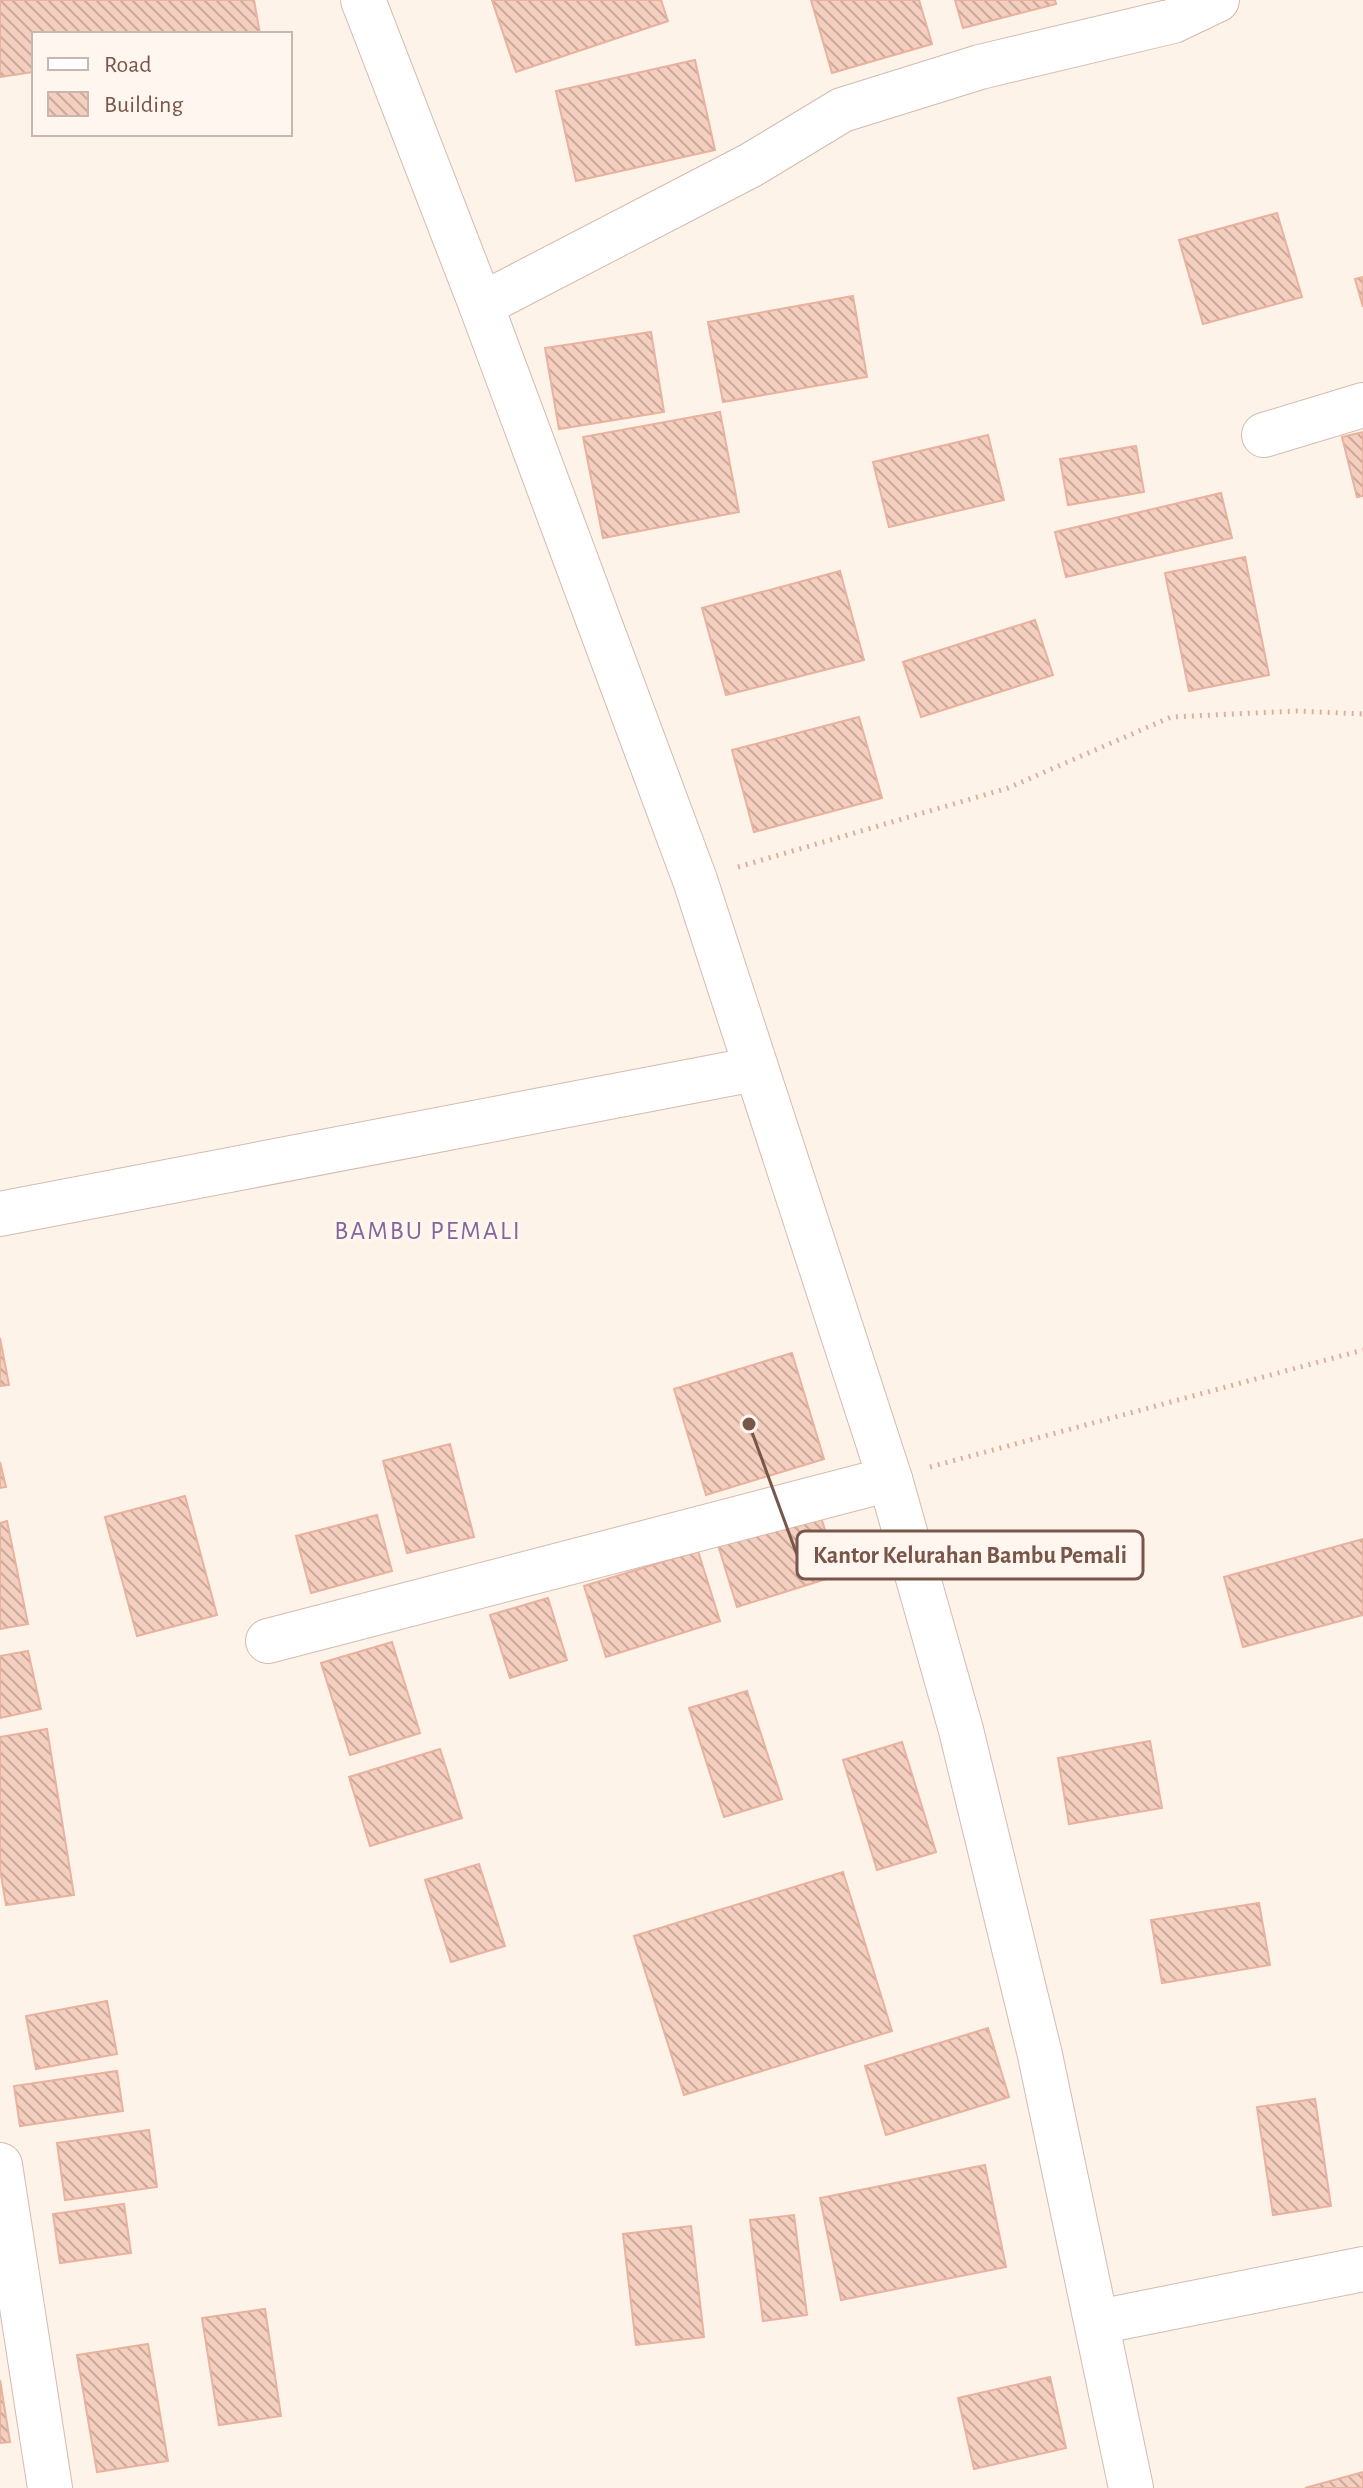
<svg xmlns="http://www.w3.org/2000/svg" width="1363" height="2488" font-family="'Alegreya Sans',sans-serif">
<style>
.building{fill:url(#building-back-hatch);stroke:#e8b29e;stroke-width:2}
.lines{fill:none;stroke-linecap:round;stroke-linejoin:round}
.minor-casing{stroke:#d3bbaf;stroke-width:46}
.path{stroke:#dab1a1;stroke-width:5;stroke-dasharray:2 6;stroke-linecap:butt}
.minor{stroke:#fff;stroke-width:44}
.labels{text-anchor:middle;stroke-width:6;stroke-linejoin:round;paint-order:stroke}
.quarter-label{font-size:26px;letter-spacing:2px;fill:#84669c;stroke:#fff7ef}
.leader{fill:none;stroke:#79564a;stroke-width:3}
.callout-dot{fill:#79564a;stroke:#fff7ef;stroke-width:3}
.callout{fill:#fff7ef;stroke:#79564a;stroke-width:3}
.callout-label{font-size:24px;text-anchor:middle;font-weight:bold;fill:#79564a}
</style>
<defs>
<pattern id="building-back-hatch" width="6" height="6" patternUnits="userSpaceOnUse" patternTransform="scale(2)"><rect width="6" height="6" fill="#f4cebe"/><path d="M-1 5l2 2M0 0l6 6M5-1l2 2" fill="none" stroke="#caaa9c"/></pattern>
</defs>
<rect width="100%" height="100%" fill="#fdf3e8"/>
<g class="building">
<polygon points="0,0 254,0 260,34 34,34 34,72 0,77"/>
<polygon points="492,0 661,0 668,21 516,72"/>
<polygon points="811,0 919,0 932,44 832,73"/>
<polygon points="955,0 1055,0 1056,4 963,28"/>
<polygon points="695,60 715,150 576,181 556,91"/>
<polygon points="1277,213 1302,297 1203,324 1179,240"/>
<polygon points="1363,277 1363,307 1355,279"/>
<polygon points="853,296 867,377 723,402 708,322"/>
<polygon points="651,332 664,412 559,429 545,348"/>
<polygon points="720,412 739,512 603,538 583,437"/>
<polygon points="1363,432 1363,496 1357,497 1342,437"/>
<polygon points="988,435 1004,500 889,527 873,462"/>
<polygon points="1136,446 1144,492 1068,505 1060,459"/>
<polygon points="1221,493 1232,538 1066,577 1055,532"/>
<polygon points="1245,557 1269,675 1189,691 1165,573"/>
<polygon points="840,571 864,660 726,695 702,608"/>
<polygon points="1035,620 1053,675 921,717 903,662"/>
<polygon points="859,717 882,798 754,832 732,750"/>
<polygon points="0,1338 9,1385 0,1386"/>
<polygon points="792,1353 824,1459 706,1495 674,1389"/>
<polygon points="450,1444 474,1537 407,1553 383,1461"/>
<polygon points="0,1462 6,1487 0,1488"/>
<polygon points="185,1496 217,1615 137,1636 105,1517"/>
<polygon points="820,1514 839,1575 737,1607 718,1545"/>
<polygon points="377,1515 392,1571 311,1593 296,1536"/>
<polygon points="7,1521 28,1624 0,1629 0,1523"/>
<polygon points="1363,1539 1363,1615 1243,1647 1224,1577"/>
<polygon points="698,1551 720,1621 606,1657 584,1586"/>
<polygon points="548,1598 567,1660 510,1678 490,1615"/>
<polygon points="392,1642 420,1733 350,1755 321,1663"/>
<polygon points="28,1651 41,1709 0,1718 0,1656"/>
<polygon points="747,1691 782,1799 724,1817 689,1708"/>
<polygon points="47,1729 74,1895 6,1905 0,1869 0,1737"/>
<polygon points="1150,1741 1162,1808 1069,1824 1058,1758"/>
<polygon points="902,1742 936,1852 877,1870 843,1760"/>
<polygon points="440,1749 462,1818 370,1846 349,1777"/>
<polygon points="479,1864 505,1946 451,1962 425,1880"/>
<polygon points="843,1872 892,2031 684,2095 634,1936"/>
<polygon points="1259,1903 1270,1965 1162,1983 1151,1920"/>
<polygon points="107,2001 117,2054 36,2069 26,2016"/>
<polygon points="988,2028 1009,2097 886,2135 865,2066"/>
<polygon points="117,2071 123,2111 20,2126 14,2086"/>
<polygon points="1315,2099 1331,2206 1273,2215 1257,2107"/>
<polygon points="149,2130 157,2187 65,2200 57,2143"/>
<polygon points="985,2165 1006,2267 841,2300 820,2198"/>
<polygon points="124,2204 131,2253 60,2263 53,2214"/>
<polygon points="794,2215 807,2315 763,2321 750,2220"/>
<polygon points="691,2226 704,2337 636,2345 623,2234"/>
<polygon points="265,2309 281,2416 219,2425 202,2318"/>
<polygon points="148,2344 168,2461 97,2472 77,2355"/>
<polygon points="1050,2377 1066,2448 974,2469 958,2398"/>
<polygon points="0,2380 10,2442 0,2443"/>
<polygon points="1363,2472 1363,2488 1305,2488"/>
</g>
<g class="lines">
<g class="minor-casing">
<g id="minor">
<polyline points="363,0 481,305 695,880 890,1479 961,1730 1040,2055 1131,2488"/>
<polyline points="481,305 751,165 842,110 980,67 1173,21 1217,0"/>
<polyline points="1264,435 1363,405"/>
<polyline points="0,1214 755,1069"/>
<polyline points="268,1641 890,1479"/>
<polyline points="0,2165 50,2488"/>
<polyline points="1098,2322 1363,2269"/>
</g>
</g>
<g class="path">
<polyline points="738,867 1008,788 1171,717 1296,711 1363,714"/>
<polyline points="930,1467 1363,1350"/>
</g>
<use href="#minor" class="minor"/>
</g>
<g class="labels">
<g class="quarter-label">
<text x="428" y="1239">BAMBU PEMALI</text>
</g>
</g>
<path class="leader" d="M749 1424L797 1555"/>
<circle class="callout-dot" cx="749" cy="1424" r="8"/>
<rect class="callout" x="797" y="1531" width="346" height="48" rx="8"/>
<g class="callout-label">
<text x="970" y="1563">Kantor Kelurahan Bambu Pemali</text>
</g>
<rect x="32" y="32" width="260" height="104" fill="#fff7ef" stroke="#c9b7ad" stroke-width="2"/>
<rect x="48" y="58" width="40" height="12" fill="#ffffff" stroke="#c9b7ad" stroke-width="2"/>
<text x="104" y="72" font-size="24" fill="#79564a">Road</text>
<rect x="48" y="92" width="40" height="24" fill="url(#building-back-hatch)" stroke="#c9b7ad" stroke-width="2"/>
<text x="104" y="112" font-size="24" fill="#79564a">Building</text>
</svg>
